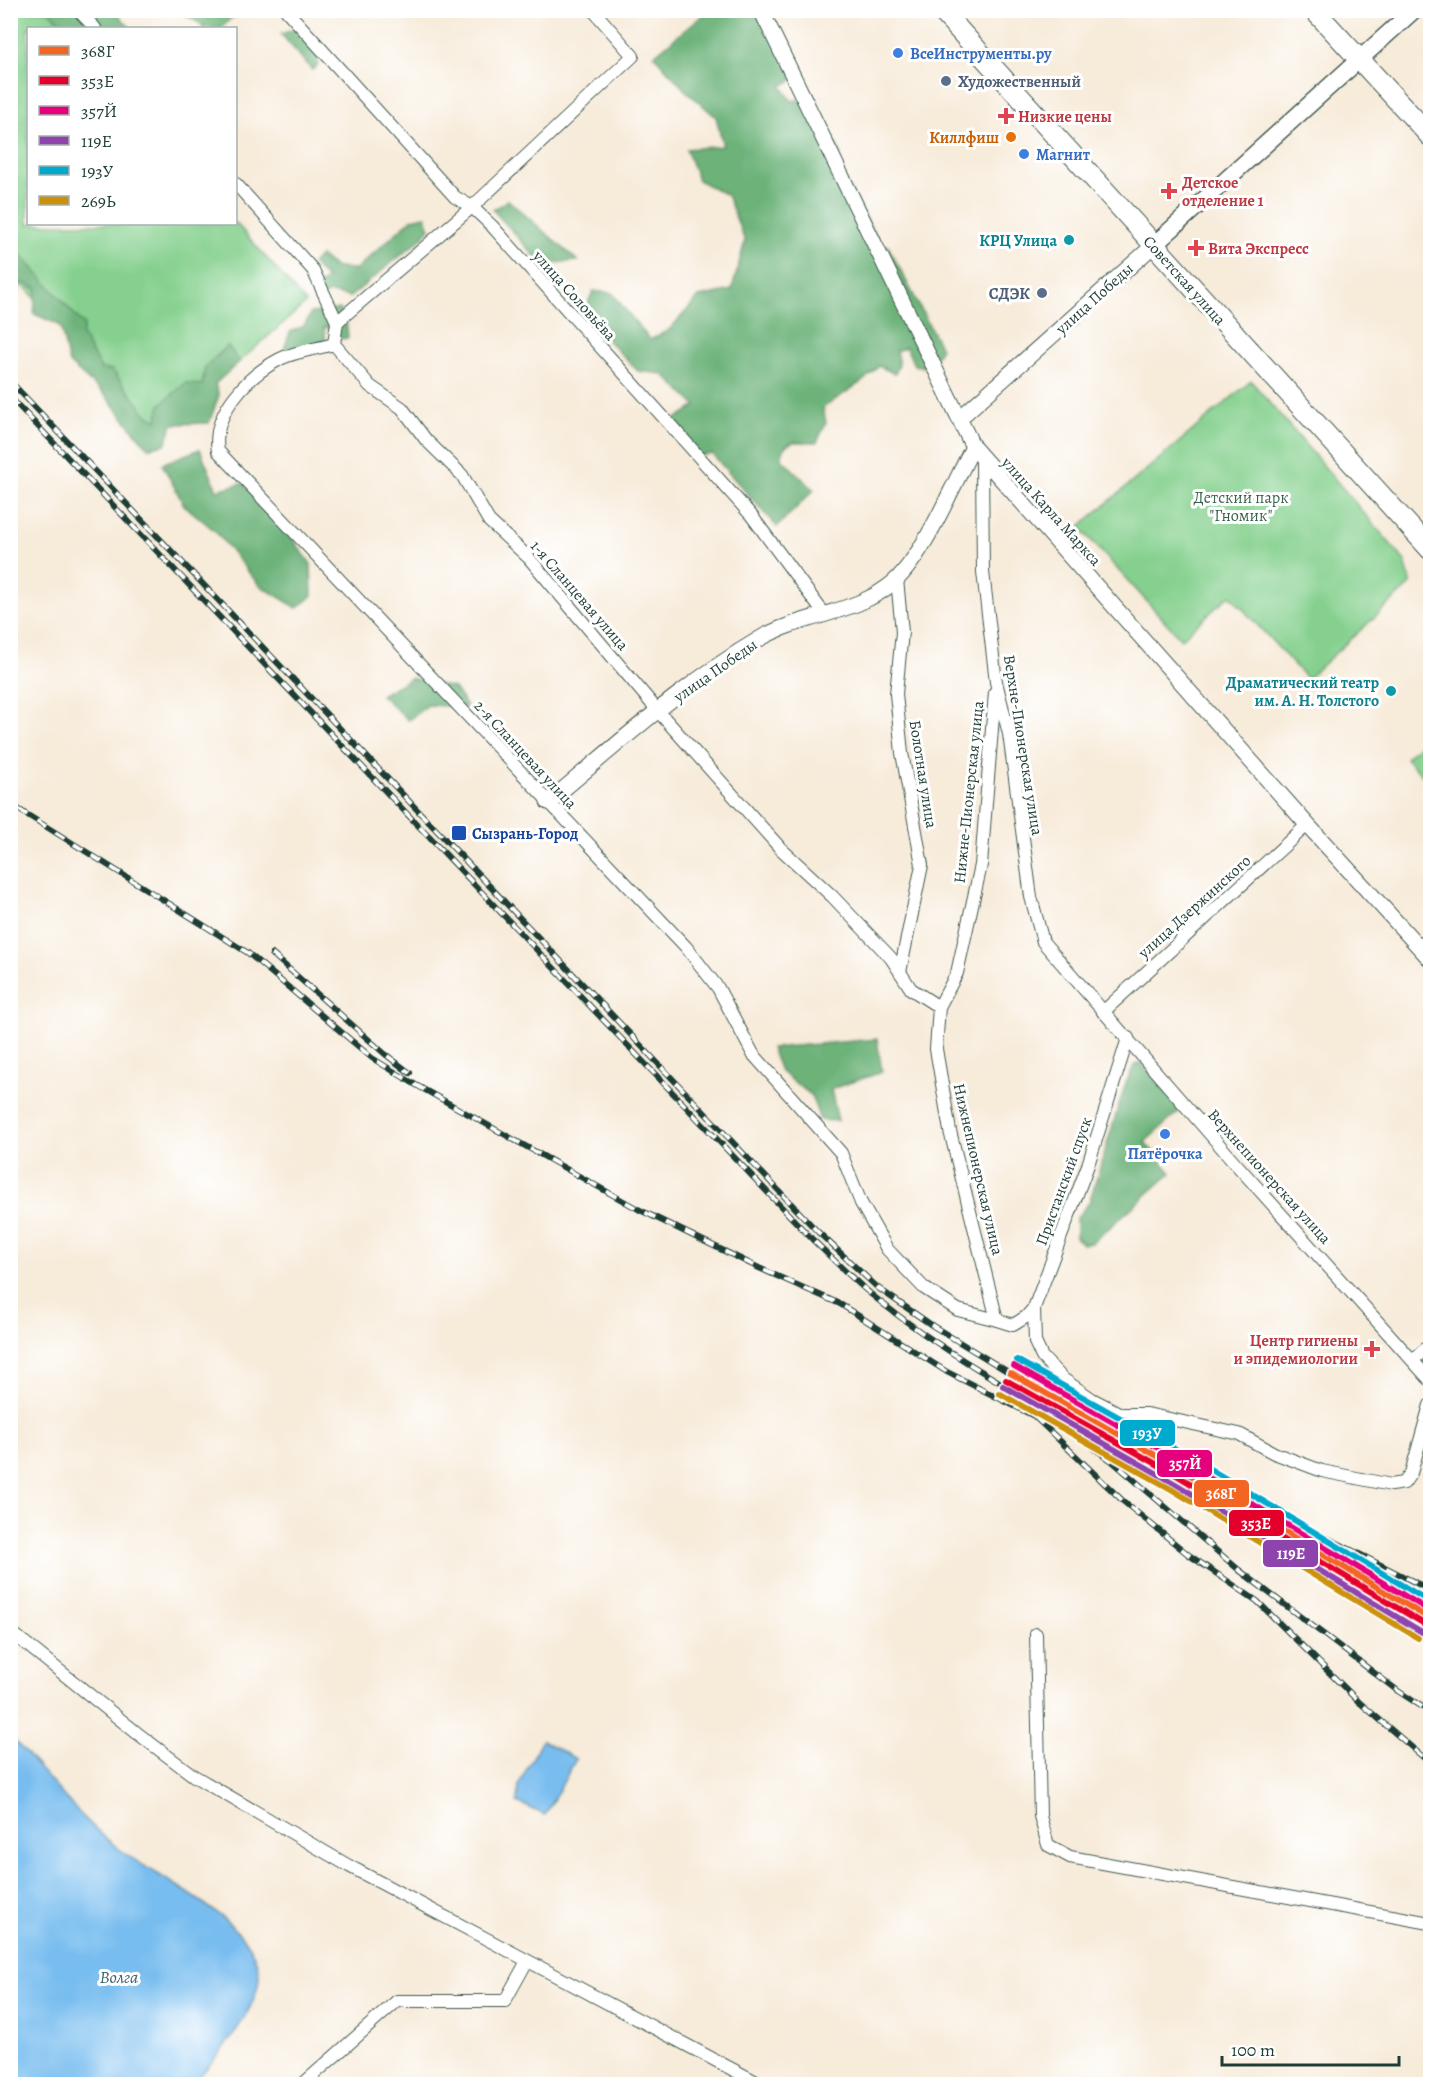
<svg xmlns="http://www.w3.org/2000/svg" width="1441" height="2095" font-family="Alegreya,serif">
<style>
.green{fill:#85d08e;stroke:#528661;stroke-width:1.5}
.forest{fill:#6cb279;stroke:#467856;stroke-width:1.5}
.water{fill:#78bdef;stroke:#4c7d92;stroke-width:1.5}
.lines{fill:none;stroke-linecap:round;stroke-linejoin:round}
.minor-casing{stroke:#3f574d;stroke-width:14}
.tertiary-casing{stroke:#3f574d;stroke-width:17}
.secondary-casing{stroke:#3f574d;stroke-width:19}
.primary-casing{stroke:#3f574d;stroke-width:22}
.minor{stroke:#fff;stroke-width:12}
.tertiary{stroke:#fff;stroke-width:15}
.secondary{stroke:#fff;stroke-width:16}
.primary{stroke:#fff;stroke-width:20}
.rail-casing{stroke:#1f3d34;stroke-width:6}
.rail{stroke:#fff;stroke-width:4;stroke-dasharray:11;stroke-linecap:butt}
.rail-1-casing{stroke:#fff;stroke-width:10}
.rail-2-casing{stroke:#fff;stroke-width:10}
.rail-3-casing{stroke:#fff;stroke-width:10}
.rail-4-casing{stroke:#fff;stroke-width:10}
.rail-5-casing{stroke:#fff;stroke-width:10}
.rail-6-casing{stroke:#fff;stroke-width:10}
.rail-1{stroke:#f26522;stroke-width:6}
.rail-2{stroke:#e4002b;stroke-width:6}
.rail-3{stroke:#e5007d;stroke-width:6}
.rail-4{stroke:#8e44ad;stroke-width:6}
.rail-5{stroke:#00a9ce;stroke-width:6}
.rail-6{stroke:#cc910a;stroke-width:6}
.shop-dot{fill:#3f7fe0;stroke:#fff;stroke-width:2}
.service-dot{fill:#5c6f8a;stroke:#fff;stroke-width:2}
.health-dot{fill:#e0444e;stroke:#fff;stroke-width:2}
.food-dot{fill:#e8710a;stroke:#fff;stroke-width:2}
.culture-dot{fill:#0f9aa8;stroke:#fff;stroke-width:2}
.transit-dot{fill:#1a4fb4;stroke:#fff;stroke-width:2}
.labels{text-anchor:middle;stroke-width:6;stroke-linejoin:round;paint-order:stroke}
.shop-label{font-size:16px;font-weight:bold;fill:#366cbe;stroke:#fff;text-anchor:start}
.service-label{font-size:16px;font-weight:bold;fill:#4e5e75;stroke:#fff;text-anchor:start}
.health-label{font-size:16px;font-weight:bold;fill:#be3a42;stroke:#fff;text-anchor:start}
.food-label{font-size:16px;font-weight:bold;fill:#c56008;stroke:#fff;text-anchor:end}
.culture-label{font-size:16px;font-weight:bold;fill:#0d838f;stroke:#fff;text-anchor:end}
.street-label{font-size:16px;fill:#1f3d34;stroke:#fff}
.park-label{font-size:16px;fill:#38624a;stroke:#fff}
.transit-label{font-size:16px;font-weight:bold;fill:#164399;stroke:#fff;text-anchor:start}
.water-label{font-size:18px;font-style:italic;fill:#3a636c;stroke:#fff}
.line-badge{stroke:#fff;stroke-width:2}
.badge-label{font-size:16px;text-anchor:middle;font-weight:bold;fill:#fff}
</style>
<rect width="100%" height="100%" fill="#fff"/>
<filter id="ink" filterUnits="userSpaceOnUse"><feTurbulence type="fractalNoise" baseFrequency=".0167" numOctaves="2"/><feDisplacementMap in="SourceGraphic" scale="12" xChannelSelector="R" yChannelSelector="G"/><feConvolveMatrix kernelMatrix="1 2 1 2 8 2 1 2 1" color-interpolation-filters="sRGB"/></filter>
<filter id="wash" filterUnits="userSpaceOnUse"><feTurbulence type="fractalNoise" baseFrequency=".008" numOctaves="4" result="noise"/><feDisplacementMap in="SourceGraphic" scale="24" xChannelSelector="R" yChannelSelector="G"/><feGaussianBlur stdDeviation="1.35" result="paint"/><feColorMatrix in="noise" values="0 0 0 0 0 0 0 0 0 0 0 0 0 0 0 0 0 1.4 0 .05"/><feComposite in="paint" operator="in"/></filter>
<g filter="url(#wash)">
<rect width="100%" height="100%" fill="#f7ebd9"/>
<g class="green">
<polygon points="10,11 50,11 65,28 28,28 28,224 236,223 306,303 155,436 11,271"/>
<polygon points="1251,381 1405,561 1411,584 1307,679 1230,595 1181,639 1079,527"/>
<polygon points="1430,734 1430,784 1406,758"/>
</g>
<g class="forest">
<polygon points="49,11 114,11 131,28 65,28"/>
<polygon points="187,11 209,11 212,14 218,11 247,11 230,19 222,28 202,28 203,25 184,14"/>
<polygon points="708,11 759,11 795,79 781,86 792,101 808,97 841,152 838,168 881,245 888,246 941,348 930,368 914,365 906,347 896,351 899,365 895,374 879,366 863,381 823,408 826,423 817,442 793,442 785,446 781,458 814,490 777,527 712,454 698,456 672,421 696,406 663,374 638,371 583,315 593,291 612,293 650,340 669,330 699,297 732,290 745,241 727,195 698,180 686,149 723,146 716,117 685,90 654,55"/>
<polygon points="295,29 318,50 318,65 312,70 281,34"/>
<polygon points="508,200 578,261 542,264 493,210"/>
<polygon points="426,216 430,229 421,239 350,297 330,293 320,297 314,289 327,279 312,264 320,256 337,268 356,269 412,219"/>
<polygon points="11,244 84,325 82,335 101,369 112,370 147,415 157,420 160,405 186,383 202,385 205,367 228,346 239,362 215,384 219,395 209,423 173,424 165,444 148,448 105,395 69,363 60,325 34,314 36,289 23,282 12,299"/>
<polygon points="340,309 346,318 348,338 339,339 333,329 324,327 326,342 281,358 290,332 304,326 311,313"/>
<polygon points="200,449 217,490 242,483 281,523 311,564 312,596 297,608 259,585 215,531 184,505 162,464"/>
<polygon points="411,678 454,688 467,707 428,705 408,720 381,695"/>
<polygon points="877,1039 882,1072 831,1089 838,1121 820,1120 811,1095 780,1071 771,1048"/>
<polygon points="1138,1063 1141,1063 1182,1109 1145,1142 1171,1173 1092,1243 1082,1244 1076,1237 1076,1218 1089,1203 1125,1085 1133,1068"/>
</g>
<g class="water">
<path d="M 11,1737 C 48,1776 82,1823 126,1854 C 164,1881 259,1923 259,1977 C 258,2011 214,2060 193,2084 L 11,2084 Z"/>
<polygon points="542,1740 576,1759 545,1815 517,1802 518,1786"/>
</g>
</g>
<g filter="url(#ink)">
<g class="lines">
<g class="minor-casing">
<g id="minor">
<polyline points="78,10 95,28"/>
<polyline points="286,10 455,197 472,207 492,226 751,515 825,615"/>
<polyline points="236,184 313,270 337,322 334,344 370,386 402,408 426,440 462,475 489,521 528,557 658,711 781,849 832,896 891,958 911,989 939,1007"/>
<polyline points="337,322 472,207 633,56 593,10"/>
<path d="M 334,344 C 317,349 295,351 280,359 C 249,375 211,413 218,451 L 686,947 L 718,988 L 753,1054 L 841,1153 L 861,1203 L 887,1249 L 924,1288 L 958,1310 L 997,1320"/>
<polyline points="982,460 983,572 996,682 1009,734 1031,897 1043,942 1236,1164 1430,1380"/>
<polyline points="897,579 902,632 896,694 902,753 922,865 900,972"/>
<polyline points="995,692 981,865 957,973 939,1007 936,1049 950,1131 997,1320 1013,1325 1026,1317 1034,1308 1088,1165 1128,1038"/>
<polyline points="1103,1012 1307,825"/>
<polyline points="1034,1308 1035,1342 1042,1357 1063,1379 1092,1399 1121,1414 1147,1414 1239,1434 1274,1453 1322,1471 1391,1485 1404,1483 1411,1473 1430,1405"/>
<polyline points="1414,1359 1430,1345"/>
<polyline points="10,1631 137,1733 194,1776 349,1866 760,2084"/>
<polyline points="1036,1634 1040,1816 1048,1845 1070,1857 1430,1923"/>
<polyline points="303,2084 397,2001 505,2001 527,1961"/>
</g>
</g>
<g class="tertiary-casing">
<g id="tertiary">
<polyline points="761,10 973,447 1304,821 1430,959"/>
<polyline points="961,417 1154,245"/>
<path d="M 548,802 C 617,745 684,683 761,638 C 803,614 858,614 895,581 C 925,553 953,485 973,447"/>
</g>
</g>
<g class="secondary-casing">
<polyline id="secondary" points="1154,245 1414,10"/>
</g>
<g class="primary-casing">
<g id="primary">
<polyline points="941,10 1430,549"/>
<polyline points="1314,10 1430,136"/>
</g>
</g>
<use href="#minor" class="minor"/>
<use href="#tertiary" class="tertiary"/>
<use href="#secondary" class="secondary"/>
<use href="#primary" class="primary"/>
<g class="rail-casing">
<g id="rail">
<polyline points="10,381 818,1232 878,1288 933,1326 1010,1373"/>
<path d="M 10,397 L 812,1239 C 832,1258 851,1278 872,1295 C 967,1373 1082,1426 1187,1488"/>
<polyline points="18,809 248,953 372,1058 416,1085 638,1209 759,1268 840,1304 947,1372 1034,1416 1124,1502 1189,1555 1257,1601 1359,1702 1430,1763"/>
<polyline points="272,954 385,1054 410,1073"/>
<polyline points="1046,1422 1078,1437 1112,1461 1239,1570 1398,1691 1430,1712"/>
<polyline points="1249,1498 1430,1590"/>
</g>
</g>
<use href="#rail" class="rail"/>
<g class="rail-1-casing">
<polyline id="rail-1" points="1010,1373 1182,1470 1430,1619"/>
</g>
<g class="rail-2-casing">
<polyline id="rail-2" points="1006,1380 1178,1476 1426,1625"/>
</g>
<g class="rail-3-casing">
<polyline id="rail-3" points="1014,1366 1186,1464 1430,1611"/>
</g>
<g class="rail-4-casing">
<polyline id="rail-4" points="1003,1386 1174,1483 1422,1632"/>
</g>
<g class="rail-5-casing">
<polyline id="rail-5" points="1017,1360 1190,1457 1430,1602"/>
</g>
<g class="rail-6-casing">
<polyline id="rail-6" points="999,1393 1171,1489 1418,1638"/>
</g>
<use href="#rail-1" class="rail-1"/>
<use href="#rail-2" class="rail-2"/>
<use href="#rail-3" class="rail-3"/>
<use href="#rail-4" class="rail-4"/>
<use href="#rail-5" class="rail-5"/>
<use href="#rail-6" class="rail-6"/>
</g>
</g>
<g class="shop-dot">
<circle cx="898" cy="53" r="6"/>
<circle cx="1024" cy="154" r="6"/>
<circle cx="1165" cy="1134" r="6"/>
</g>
<g class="service-dot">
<circle cx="946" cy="81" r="6"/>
<circle cx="1042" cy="293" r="6"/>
</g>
<g class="health-dot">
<path d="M1003 107h6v6h6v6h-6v6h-6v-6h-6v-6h6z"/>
<path d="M1166 182h6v6h6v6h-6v6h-6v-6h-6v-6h6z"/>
<path d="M1193 239h6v6h6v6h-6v6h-6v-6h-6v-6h6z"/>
<path d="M1369 1340h6v6h6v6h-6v6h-6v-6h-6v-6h6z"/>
</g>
<circle class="food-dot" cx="1011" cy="137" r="6"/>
<g class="culture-dot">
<circle cx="1069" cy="240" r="6"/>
<circle cx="1391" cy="691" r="6"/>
</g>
<rect class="transit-dot" x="451" y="825" width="16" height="16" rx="3"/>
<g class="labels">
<g class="shop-label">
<text x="910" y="59">ВсеИнструменты.ру</text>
<text x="1036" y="160">Магнит</text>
<text x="1165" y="1159" text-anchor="middle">Пятёрочка</text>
</g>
<g class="service-label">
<text x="958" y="87">Художественный</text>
<text x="1030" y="299" text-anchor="end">СДЭК</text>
</g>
<g class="health-label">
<text x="1018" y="122">Низкие цены</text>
<text x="1182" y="188">Детское<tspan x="1182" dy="18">отделение 1</tspan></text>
<text x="1208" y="254">Вита Экспресс</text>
<text x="1358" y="1346" text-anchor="end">Центр гигиены<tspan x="1358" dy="18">и эпидемиологии</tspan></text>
</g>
<g class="food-label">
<text x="999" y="143">Киллфиш</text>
</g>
<g class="culture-label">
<text x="1057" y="246">КРЦ Улица</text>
<text x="1379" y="688">Драматический театр<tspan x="1379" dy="18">им. А. Н. Толстого</tspan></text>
</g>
<g class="street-label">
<text transform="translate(1185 280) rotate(48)" y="6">Советская улица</text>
<text transform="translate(575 295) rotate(48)" y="6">улица Соловьёва</text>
<text transform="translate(1094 298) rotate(-42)" y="6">улица Победы</text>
<text transform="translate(1052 511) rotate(48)" y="6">улица Карла Маркса</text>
<text transform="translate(580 595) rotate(49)" y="6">1-я Сланцевая улица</text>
<text transform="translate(715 670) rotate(-35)" y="6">улица Победы</text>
<text transform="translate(1024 745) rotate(81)" y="6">Верхне-Пионерская улица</text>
<text transform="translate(526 754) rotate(47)" y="6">2-я Сланцевая улица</text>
<text transform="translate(924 774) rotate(81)" y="6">Болотная улица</text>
<text transform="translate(968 792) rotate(-84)" y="6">Нижне-Пионерская улица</text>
<text transform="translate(1194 906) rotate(-42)" y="6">улица Дзержинского</text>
<text transform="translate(979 1169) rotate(77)" y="6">Нижнепионерская улица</text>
<text transform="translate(1270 1176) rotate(48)" y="6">Верхнепионерская улица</text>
<text transform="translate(1063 1181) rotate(-70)" y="6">Пристанский спуск</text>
</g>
<g class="park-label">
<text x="1241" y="503">Детский парк<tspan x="1241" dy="18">"Гномик"</tspan></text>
</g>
<g class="transit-label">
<text x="472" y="839">Сызрань-Город</text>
</g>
<g class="water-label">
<text x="119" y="1983">Волга</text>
</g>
</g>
<g class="line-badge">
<rect x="1119" y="1419" width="57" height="28" rx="6" fill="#00a9ce"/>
<rect x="1156" y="1449" width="57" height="29" rx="6" fill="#e5007d"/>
<rect x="1193" y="1479" width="57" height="29" rx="6" fill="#f26522"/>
<rect x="1228" y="1509" width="57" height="28" rx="6" fill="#e4002b"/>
<rect x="1262" y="1539" width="57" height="29" rx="6" fill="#8e44ad"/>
</g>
<g class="badge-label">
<text x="1147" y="1439">193У</text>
<text x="1185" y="1469">357Й</text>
<text x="1221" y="1499">368Г</text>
<text x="1256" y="1529">353Е</text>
<text x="1291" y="1559">119Е</text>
</g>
<rect width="1441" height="2095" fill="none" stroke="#fff" stroke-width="36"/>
<rect x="27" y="27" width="210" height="198" fill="#ffffff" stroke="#a5b1ae" stroke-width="1.5"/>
<rect x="39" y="46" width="30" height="9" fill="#f26522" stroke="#a5b1ae" stroke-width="1.5"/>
<text x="81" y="57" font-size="18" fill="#1f3d34">368Г</text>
<rect x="39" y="76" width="30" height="9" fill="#e4002b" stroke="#a5b1ae" stroke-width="1.5"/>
<text x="81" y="87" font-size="18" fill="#1f3d34">353Е</text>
<rect x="39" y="106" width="30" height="9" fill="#e5007d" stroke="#a5b1ae" stroke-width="1.5"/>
<text x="81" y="117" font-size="18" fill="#1f3d34">357Й</text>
<rect x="39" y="136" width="30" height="9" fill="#8e44ad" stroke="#a5b1ae" stroke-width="1.5"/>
<text x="81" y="147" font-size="18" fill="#1f3d34">119Е</text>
<rect x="39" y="166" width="30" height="9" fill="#00a9ce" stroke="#a5b1ae" stroke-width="1.5"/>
<text x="81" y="177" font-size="18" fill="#1f3d34">193У</text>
<rect x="39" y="196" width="30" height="9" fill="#cc910a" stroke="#a5b1ae" stroke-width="1.5"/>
<text x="81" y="207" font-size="18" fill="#1f3d34">269Ь</text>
<path d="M1222 2056v9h177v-9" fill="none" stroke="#1f3d34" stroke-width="3"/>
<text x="1231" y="2056" font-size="18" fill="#1f3d34" stroke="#ffffff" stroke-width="4.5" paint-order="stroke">100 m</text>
</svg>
